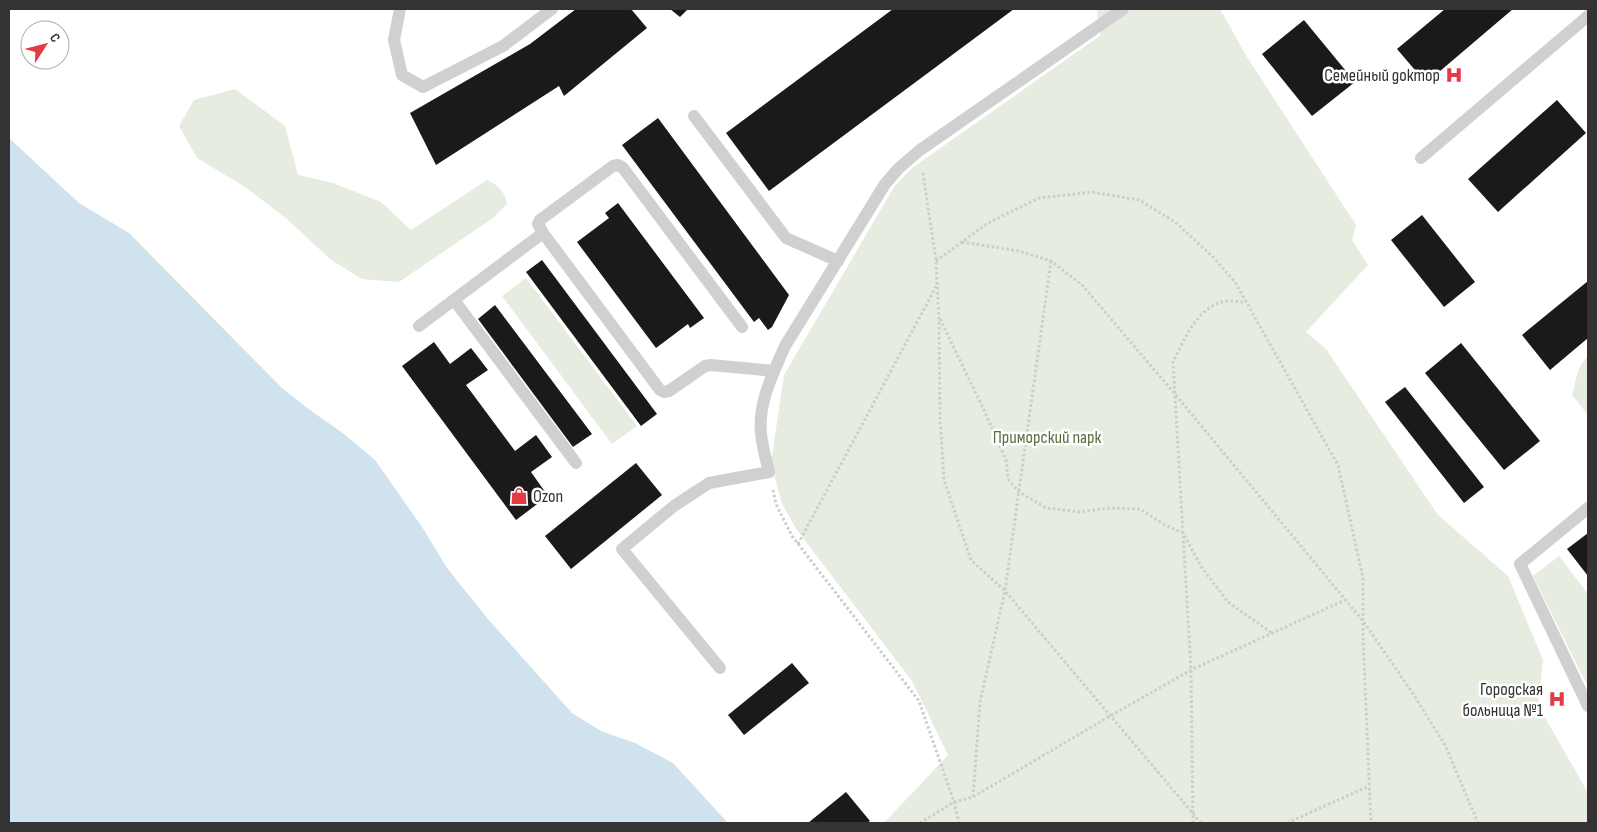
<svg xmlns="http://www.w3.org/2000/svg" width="1597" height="832" font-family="'Sofia Sans Condensed',sans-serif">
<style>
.green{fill:#e6ecdf}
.water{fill:#cfe2ee}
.building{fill:#1a1a1a}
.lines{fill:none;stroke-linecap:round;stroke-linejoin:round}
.path{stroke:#cdcdcd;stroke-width:3;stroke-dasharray:2.5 2.5;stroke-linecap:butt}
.lane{stroke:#d0d0d0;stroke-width:12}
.labels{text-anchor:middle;stroke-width:5;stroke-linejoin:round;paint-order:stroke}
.poi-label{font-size:18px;fill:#333;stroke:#fff;text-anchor:end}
.park-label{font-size:18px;fill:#56703f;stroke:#fff}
</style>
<rect width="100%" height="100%" fill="#fff"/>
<g class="green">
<polygon points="1097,9 1220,9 1247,57 1356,225 1352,240 1368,265 1306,332 1326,349 1438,515 1508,576 1543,660 1538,705 1588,793 1588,823 884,823 948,755 912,681 797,530 782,504 771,463 784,375 894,187 912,168 1101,35 1099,30"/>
<path d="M 235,89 L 285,126 L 298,175 L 333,183 L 381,202 L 411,230 L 487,180 C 499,186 504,190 507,204 L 493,218 L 399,282 L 362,279 L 331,260 L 287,219 L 245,187 L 197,158 L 179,126 L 194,100 Z"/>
<polygon points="526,278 637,426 612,444 502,296"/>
<path d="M 1588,357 L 1588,415 L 1572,395 C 1576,382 1577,365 1588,357 Z"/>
<polygon points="1559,556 1588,594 1588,687 1533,576"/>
</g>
<polygon class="water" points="9,138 79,203 129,233 282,388 310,410 344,434 375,460 422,527 447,568 487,618 572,713 601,731 635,743 673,763 728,823 9,823"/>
<g class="building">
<polygon points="576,9 631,9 647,28 564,96 559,86 436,165 410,113 530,44"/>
<polygon points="670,9 688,9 680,17"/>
<polygon points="893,9 1014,9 769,191 726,133"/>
<polygon points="1445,9 1513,9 1426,83 1397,49"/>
<polygon points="1304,20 1355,82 1312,116 1262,54"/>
<polygon points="1557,100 1586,133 1498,212 1468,179"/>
<polygon points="658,118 789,295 772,327 768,330 759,318 754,322 622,145"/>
<polygon points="618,203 704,318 690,328 688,324 656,348 577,242 609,218 605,213"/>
<polygon points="1422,215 1475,282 1444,307 1391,240"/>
<polygon points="542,260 657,414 641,426 526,272"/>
<polygon points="1588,281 1588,338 1550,370 1522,335"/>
<polygon points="495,305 592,434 573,447 478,319"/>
<polygon points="434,342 450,364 471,348 488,370 466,385 515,451 536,435 552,457 531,472 548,496 516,520 402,366"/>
<polygon points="1461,343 1540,441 1504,470 1425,373"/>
<polygon points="1405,387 1484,487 1464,503 1385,402"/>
<polygon points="636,463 662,495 571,569 545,536"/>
<polygon points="1588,533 1588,576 1567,549"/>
<polygon points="792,663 809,683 744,735 728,715"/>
<polygon points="846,792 870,821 867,823 808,823"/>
</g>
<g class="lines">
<g class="path">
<polyline points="923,173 936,261 939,319 940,418 944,480 971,560 1005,591 1201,823"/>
<polyline points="962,242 1019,251 1051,261 1082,285 1174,393 1363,621 1412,692 1445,745 1478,823"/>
<polyline points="936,261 988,223 1039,198 1092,192 1139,200 1175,222 1212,256 1235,282 1338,465 1363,578 1363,637 1371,823"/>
<polyline points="940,319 983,408 1006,460 1008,479 1019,492 1046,508 1080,512 1110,508 1140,509 1165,525 1183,533 1202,568 1228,602 1272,633"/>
<polyline points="773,490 776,504 792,536 919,701 954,802 959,823"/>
<polyline points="798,544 937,285"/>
<polyline points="973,797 980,702 1005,591 1051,261"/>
<polyline points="920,823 954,802 973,797 1110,716 1191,670 1345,600"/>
<path d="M 1193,823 L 1191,670 L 1173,362 C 1184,340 1197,307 1225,301 C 1231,300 1239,302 1245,302"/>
<polyline points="1287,823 1369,786"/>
</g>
<g class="lane">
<polyline points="400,9 394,40 402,75 423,87 503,46 552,9"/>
<polyline points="694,116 786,238 838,261"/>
<polyline points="1421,158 1588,16"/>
<polyline points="543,233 538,224 540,220 613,166 618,165 623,168 742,327"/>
<polyline points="454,300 576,463"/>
<polyline points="419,326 543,233 660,390 664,392 669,391 705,366 711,365 774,371"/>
<polyline points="1588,508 1520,564 1588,706"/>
<path d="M 720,668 L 622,549 L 674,506 L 709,483 L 769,472 C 766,459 762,446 761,433 C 758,402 773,374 785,346 L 885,184 L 899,168 L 920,150 L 1123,9"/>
</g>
</g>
<defs>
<g id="hospital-bare" transform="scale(1.35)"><path d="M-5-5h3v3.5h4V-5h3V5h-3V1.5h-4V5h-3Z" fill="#e63946" stroke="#fff" stroke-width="2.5" paint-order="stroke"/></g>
<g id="shop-bare" transform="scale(1.35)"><path d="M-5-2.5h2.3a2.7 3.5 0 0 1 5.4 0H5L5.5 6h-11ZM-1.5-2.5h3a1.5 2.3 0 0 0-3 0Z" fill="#e63946" stroke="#fff" stroke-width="2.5" paint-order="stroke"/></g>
</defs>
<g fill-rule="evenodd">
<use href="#hospital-bare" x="1454" y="75"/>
<use href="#shop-bare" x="519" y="496"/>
<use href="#hospital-bare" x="1557" y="699"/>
</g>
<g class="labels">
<g class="poi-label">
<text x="1440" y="81">Семейный доктор</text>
<text x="533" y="502" text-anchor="start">Ozon</text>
<text x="1543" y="695">Городская<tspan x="1543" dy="21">больница №1</tspan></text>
</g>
<g class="park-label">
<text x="1047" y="443">Приморский парк</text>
</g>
</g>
<rect width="1597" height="832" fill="none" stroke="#333333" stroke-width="20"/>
<g transform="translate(45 45) rotate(54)"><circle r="24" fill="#ffffff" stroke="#adadad"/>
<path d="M0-4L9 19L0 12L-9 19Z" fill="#e63946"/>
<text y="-8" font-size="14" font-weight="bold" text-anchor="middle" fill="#333333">С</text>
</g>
</svg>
